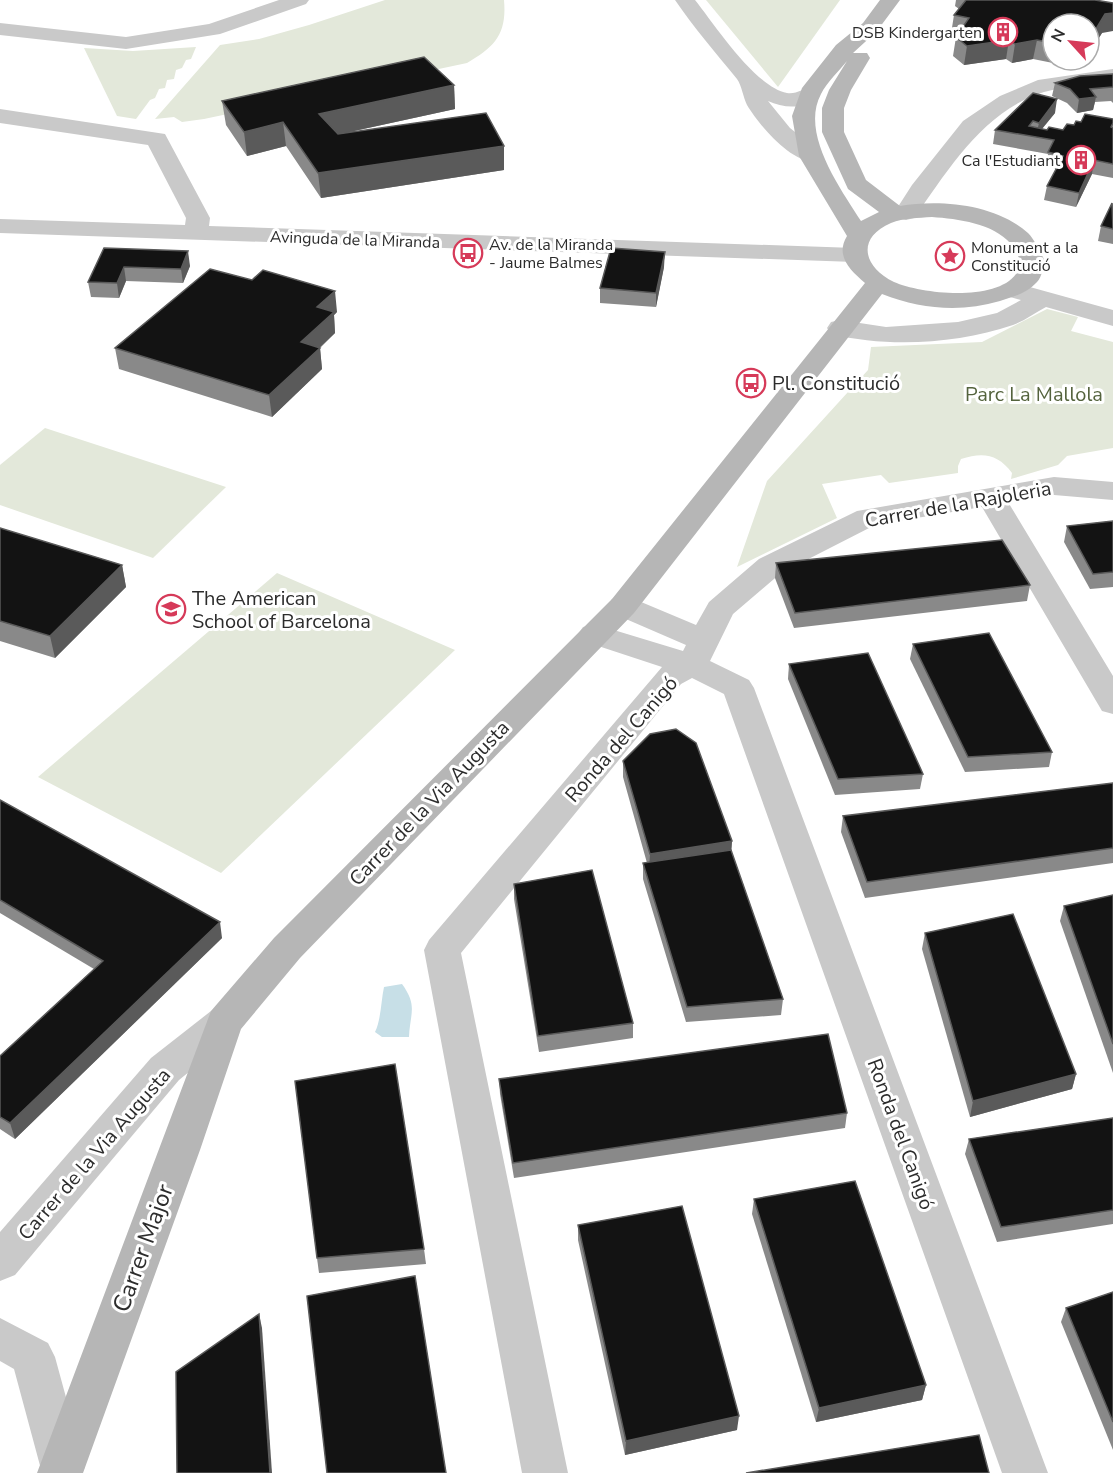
<svg xmlns="http://www.w3.org/2000/svg" width="1113" height="1473" font-family="'Nunito Sans',sans-serif">
<style>
.green{fill:#e3e8da}
.water{fill:#c7dfe7}
.lines{fill:none;stroke-linecap:round;stroke-linejoin:round}
.street{fill:#c9c9c9;fill-rule:evenodd}
.secondary{fill:#b6b6b6;fill-rule:evenodd}
.wall{fill:#898989}
.shaded-wall{fill:#5a5a5a}
.building{fill:#131313;stroke:#5a5a5a;stroke-width:1.5}
.labels{text-anchor:middle;stroke-width:6;stroke-linejoin:round;paint-order:stroke}
.far-poi-label{font-size:16px;fill:#2c2c2c;stroke:#fff;text-anchor:end}
.far-street-label{font-size:16px;fill:#2c2c2c;stroke:#fff}
.poi-label{font-size:20px;fill:#2c2c2c;stroke:#fff;text-anchor:start}
.park-label{font-size:20px;fill:#54633d;stroke:#fff}
.street-label{font-size:20px;fill:#2c2c2c;stroke:#fff}
.near-street-label{font-size:24px;fill:#2c2c2c;stroke:#fff}
</style>
<rect width="100%" height="100%" fill="#fff"/>
<g class="green">
<path d="M 385,0 L 504,0 C 507,34 495,47 467,63 L 204,119 L 182,122 L 174,117 L 155,119 L 220,45 L 259,39 L 309,25 Z"/>
<polygon points="706,0 840,0 778,87"/>
<polygon points="196,47 191,59 186,60 182,68 176,70 174,79 167,80 165,88 159,89 155,98 150,100 136,119 117,116 84,48 133,51"/>
<path d="M 1047,309 L 1078,317 L 1071,331 L 1113,342 L 1113,448 L 1067,456 L 1058,465 L 1011,479 L 1012,473 C 998,454 983,452 961,459 L 958,466 L 958,473 L 889,483 L 881,475 L 822,484 L 837,518 L 737,567 L 767,481 L 868,370 L 871,347 L 982,342 Z"/>
<polygon points="45,428 226,487 153,558 0,505 0,465"/>
<polygon points="277,573 455,650 221,873 38,777"/>
</g>
<path class="water" d="M 402,984 C 418,1006 410,1013 409,1037 L 382,1037 L 375,1032 C 381,1020 381,1001 384,987 Z"/>
<g class="lines">
<g class="street">
<polygon points="279,0 309,0 306,4 220,34 126,49 0,35 0,23 126,37 209,24"/>
<path d="M 675,0 L 695,0 C 715,25 755,87 787,93 C 798,95 805,85 818,88 L 821,93 C 809,110 785,109 768,101 L 790,128 L 819,151 L 823,156 L 819,161 C 794,167 759,125 747,105 C 743,97 742,86 737,79 C 716,53 694,28 675,0 Z"/>
<path d="M 1113,69 L 1113,83 C 1091,85 1066,86 1044,92 C 983,111 949,169 914,218 L 906,220 L 898,218 L 894,213 L 912,185 L 963,121 L 1000,96 L 1038,80 Z"/>
<polygon points="0,109 165,134 210,218 209,226 855,248 864,250 867,255 864,260 855,262 0,233 0,219 185,225 186,218 148,145 0,123"/>
<path d="M 1019,284 L 1113,310 L 1113,326 L 1046,307 C 1035,313 1024,321 1013,325 C 956,344 889,348 831,334 L 827,328 L 831,322 L 840,320 L 886,327 L 958,322 L 997,313 L 1021,300 L 1010,297 L 1006,292 L 1010,287 Z"/>
<polygon points="1054,477 1113,482 1113,500 1054,495 1008,502 1113,676 1113,714 1102,711 982,507 875,525 781,573 733,614 710,661 749,680 754,688 1048,1473 1002,1473 724,694 692,678 681,684 461,953 568,1473 522,1473 424,950 429,940 662,667 583,641 578,634 583,627 594,624 683,651 686,645 612,613 608,606 612,599 623,596 634,599 696,625 709,602 759,559 857,511"/>
<polygon points="224,1007 237,1011 243,1022 237,1033 179,1080 15,1275 0,1281 0,1232 151,1058 211,1011"/>
<polygon points="0,1318 48,1343 55,1357 85,1467 82,1473 42,1473 14,1369 0,1361"/>
</g>
<path class="secondary" d="M 880,0 L 900,0 L 877,31 L 853,53 L 867,53 L 870,58 L 851,90 L 844,108 L 844,132 L 866,180 L 900,206 C 940,199 996,204 1028,233 C 1035,240 1040,252 1045,261 C 1043,267 1042,277 1037,282 C 1027,293 1013,297 1000,301 C 960,313 921,309 882,294 L 634,613 L 300,958 L 241,1029 L 200,1150 L 83,1473 L 37,1473 L 211,1011 L 274,938 L 612,599 L 865,283 C 850,270 835,256 847,236 L 799,156 L 792,116 L 802,88 L 836,45 L 863,23 ZM 847,61 L 829,90 L 822,108 L 822,132 L 848,189 L 879,212 L 861,221 C 840,188 800,133 821,94 C 827,82 839,71 847,61 ZM 932,217 C 958,219 993,223 1011,244 C 1015,249 1018,255 1020,261 C 1019,264 1018,271 1016,274 C 996,302 921,294 894,282 C 863,267 856,238 891,223 C 904,218 918,218 932,217 Z"/>
</g>
<g class="wall">
<polygon points="956,0 1095,0 1102,33 1090,53 1053,24 1053,60 1067,60 1063,65 1033,59 1012,63 1006,59 964,65 953,56 956,37 957,35 951,34 954,15 959,9 955,6"/>
<polygon points="1113,74 1113,103 1111,101 1095,102 1093,110 1077,113 1067,103 1052,96 1055,83"/>
<polygon points="454,85 455,109 354,131 504,170 321,198 286,146 247,156 226,125 222,101"/>
<polygon points="1055,113 1042,129 1047,130 1063,130 1081,122 1113,119 1113,178 1092,174 1076,207 1044,200 1047,186 1056,169 1045,166 1048,154 993,144 995,130"/>
<polygon points="1113,203 1113,244 1098,241 1101,226"/>
<polygon points="104,248 190,266 183,283 126,281 119,298 91,297 88,282"/>
<polygon points="664,267 656,307 600,303 600,288"/>
<polygon points="337,312 334,315 335,333 320,348 322,369 272,417 119,369 115,348"/>
<polygon points="1113,521 1113,587 1090,589 1064,542 1067,526"/>
<polygon points="0,528 122,565 126,587 55,658 0,641"/>
<polygon points="776,563 1030,585 1027,601 794,628 775,578"/>
<polygon points="913,644 1052,752 1049,767 965,772 910,659"/>
<polygon points="789,664 923,774 920,789 835,795 788,679"/>
<polygon points="623,761 732,841 731,850 783,999 781,1015 686,1022 643,879 643,863 647,863 623,777"/>
<polygon points="1113,783 1113,863 865,898 841,832 843,816"/>
<polygon points="0,800 222,938 15,1139 0,1129 0,1056 94,969 0,913"/>
<polygon points="514,884 633,1023 633,1038 539,1052 514,899"/>
<polygon points="1113,895 1113,1073 1060,921 1064,906"/>
<polygon points="925,933 1076,1074 1072,1089 970,1117 922,949"/>
<polygon points="499,1079 847,1113 845,1128 514,1178 500,1094"/>
<polygon points="1113,1118 1113,1224 997,1242 965,1154 969,1139"/>
<polygon points="754,1199 926,1385 922,1400 816,1422 752,1214"/>
<polygon points="578,1225 737,1430 625,1455 578,1240"/>
<polygon points="424,1249 426,1264 319,1273 317,1258"/>
<polygon points="1113,1292 1113,1450 1061,1322 1066,1308"/>
</g>
<g class="shaded-wall">
<polygon points="1113,13 1113,31 1102,33 1089,53 1089,35 1105,14"/>
<polygon points="1009,40 1006,59 964,65 967,46"/>
<polygon points="1037,40 1033,59 1012,63 1015,44"/>
<polygon points="454,85 455,109 322,138 319,114"/>
<polygon points="1096,97 1093,110 1077,113 1079,99"/>
<polygon points="1057,99 1055,113 1036,136 1039,123"/>
<polygon points="283,122 286,146 247,156 244,132"/>
<polygon points="504,146 504,170 321,198 318,173"/>
<polygon points="1094,160 1092,174 1076,207 1079,193"/>
<polygon points="188,251 190,266 183,283 181,269"/>
<polygon points="665,252 664,267 656,307 656,293"/>
<polygon points="124,267 126,281 119,298 117,283"/>
<polygon points="335,291 337,312 334,315 335,333 303,363 301,342 317,307"/>
<polygon points="320,348 322,369 272,417 269,395"/>
<polygon points="122,565 126,587 55,658 50,636"/>
<polygon points="732,841 731,857 649,870 650,854"/>
<polygon points="220,922 222,938 15,1139 10,1123"/>
<polygon points="1076,1074 1072,1089 970,1117 973,1101"/>
<polygon points="259,1314 262,1328 272,1473 270,1473"/>
<polygon points="926,1385 922,1400 816,1422 819,1408"/>
<polygon points="739,1416 737,1430 625,1455 626,1441"/>
</g>
<g class="building">
<polygon points="966,0 1095,0 1113,3 1113,13 1105,14 1093,34 1089,35 1089,24 1053,24 1053,43 1037,40 1015,44 1009,40 967,46 956,37 969,18 954,15"/>
<polygon points="424,57 454,85 319,114 338,134 486,113 504,146 318,173 283,122 244,132 222,101"/>
<polygon points="1113,74 1113,87 1090,89 1096,97 1079,99 1070,89 1055,83 1080,76"/>
<polygon points="1033,93 1057,99 1039,123 1033,121 1029,126 1047,130 1049,127 1063,130 1067,124 1074,125 1076,121 1081,122 1085,114 1113,119 1113,123 1111,127 1113,128 1113,164 1094,160 1079,193 1047,186 1063,156 1048,152 1054,140 995,130"/>
<polygon points="1112,203 1113,229 1101,226"/>
<polygon points="104,248 188,251 181,269 124,267 117,283 88,282"/>
<polygon points="611,248 665,252 656,293 600,288"/>
<polygon points="210,269 252,280 263,270 335,291 317,307 334,312 301,342 320,348 269,395 115,348"/>
<polygon points="1113,521 1113,572 1093,574 1067,526"/>
<polygon points="0,528 122,565 50,636 0,621"/>
<polygon points="1002,540 1030,585 795,613 776,563"/>
<polygon points="989,633 1052,752 968,757 913,644"/>
<polygon points="868,653 923,774 838,779 789,664"/>
<polygon points="676,729 696,743 732,841 650,854 623,761 650,734"/>
<polygon points="1113,783 1113,848 867,882 843,816"/>
<polygon points="0,800 220,922 10,1123 0,1117 0,1056 103,961 0,900"/>
<polygon points="731,850 783,999 687,1007 643,863"/>
<polygon points="592,870 633,1023 538,1036 514,884"/>
<polygon points="1113,895 1113,1044 1064,906"/>
<polygon points="1013,914 1076,1074 973,1101 925,933"/>
<polygon points="828,1034 847,1113 513,1163 499,1079"/>
<polygon points="395,1064 424,1249 317,1258 295,1081"/>
<polygon points="1113,1118 1113,1210 1001,1227 969,1139"/>
<polygon points="855,1181 926,1385 819,1408 754,1199"/>
<polygon points="682,1206 739,1416 626,1441 578,1225"/>
<polygon points="415,1276 446,1473 327,1473 307,1296"/>
<polygon points="1113,1292 1113,1422 1066,1308"/>
<polygon points="259,1314 270,1473 177,1473 176,1372"/>
<polygon points="979,1435 989,1473 746,1473"/>
</g>
<defs>
<g id="building-ring" transform="scale(1.5)"><circle r="9.5" fill="#fff" stroke="#d63a59" stroke-width="1.5"/><path d="M-4-6H4V6H1V3H-1V6H-4ZM-2.5-4.3h1.7v1.8h-1.7ZM.8-4.3h1.7v1.8H.8ZM-2.5-1h1.7V.8h-1.7ZM.8-1h1.7V.8H.8Z" fill="#d63a59"/></g>
<g id="bus-ring" transform="scale(1.5)"><circle r="9.5" fill="#fff" stroke="#d63a59" stroke-width="1.5"/><path d="M-5-6H5V4H4V6H2V4H-2V6H-4V4H-5ZM-3.5-4V0h7V-4ZM-3.5 1.2v1.5H-2V1.2ZM2 1.2v1.5H3.5V1.2Z" fill="#d63a59"/></g>
<g id="sight-ring" transform="scale(1.5)"><circle r="9.5" fill="#fff" stroke="#d63a59" stroke-width="1.5"/><path d="M0-6L1.8-2.2L6-1.7L2.9 1.2L3.7 5.4L0 3.3L-3.7 5.4L-2.9 1.2L-6-1.7L-1.8-2.2Z" fill="#d63a59"/></g>
<g id="school-ring" transform="scale(1.5)"><circle r="9.5" fill="#fff" stroke="#d63a59" stroke-width="1.5"/><path d="M0-5L7-2L0 1L-7-2ZM-4 1L0 2.5L4 1V4Q0 6-4 4Z" fill="#d63a59"/></g>
</defs>
<g fill-rule="evenodd">
<use href="#building-ring" x="1003" y="32"/>
<use href="#building-ring" x="1081" y="160"/>
<use href="#bus-ring" x="468" y="253"/>
<use href="#sight-ring" x="950" y="256"/>
<use href="#bus-ring" x="751" y="383"/>
<use href="#school-ring" x="171" y="609"/>
</g>
<g class="labels">
<g class="far-poi-label">
<text x="982" y="38">DSB Kindergarten</text>
<text x="1060" y="166">Ca l'Estudiant</text>
<text x="489" y="250" text-anchor="start">Av. de la Miranda<tspan x="489" dy="18">- Jaume Balmes</tspan></text>
<text x="971" y="253" text-anchor="start">Monument a la<tspan x="971" dy="18">Constitució</tspan></text>
</g>
<g class="far-street-label">
<text transform="translate(355 239) rotate(2)" y="6">Avinguda de la Miranda</text>
</g>
<g class="poi-label">
<text x="772" y="390">Pl. Constitució</text>
<text x="192" y="605">The American<tspan x="192" dy="23">School of Barcelona</tspan></text>
</g>
<g class="park-label">
<text x="1034" y="401">Parc La Mallola</text>
</g>
<g class="street-label">
<text transform="translate(958 504) rotate(-10)" y="7">Carrer de la Rajoleria</text>
<text transform="translate(621 739) rotate(-49)" y="7">Ronda del Canigó</text>
<text transform="translate(429 803) rotate(-46)" y="7">Carrer de la Via Augusta</text>
<text transform="translate(901 1134) rotate(70)" y="7">Ronda del Canigó</text>
<text transform="translate(94 1154) rotate(-49)" y="7">Carrer de la Via Augusta</text>
</g>
<g class="near-street-label">
<text transform="translate(143 1248) rotate(-70)" y="8">Carrer Major</text>
</g>
</g>
<g transform="translate(1071 42) rotate(297)"><circle r="28" fill="#ffffff" stroke="#ababab" stroke-width="1.5"/>
<path d="M0-4.5L10 22L0 15L-10 22Z" fill="#d63a59"/>
<text y="-9" font-size="16" font-weight="bold" text-anchor="middle" fill="#2c2c2c">N</text>
</g>
</svg>
